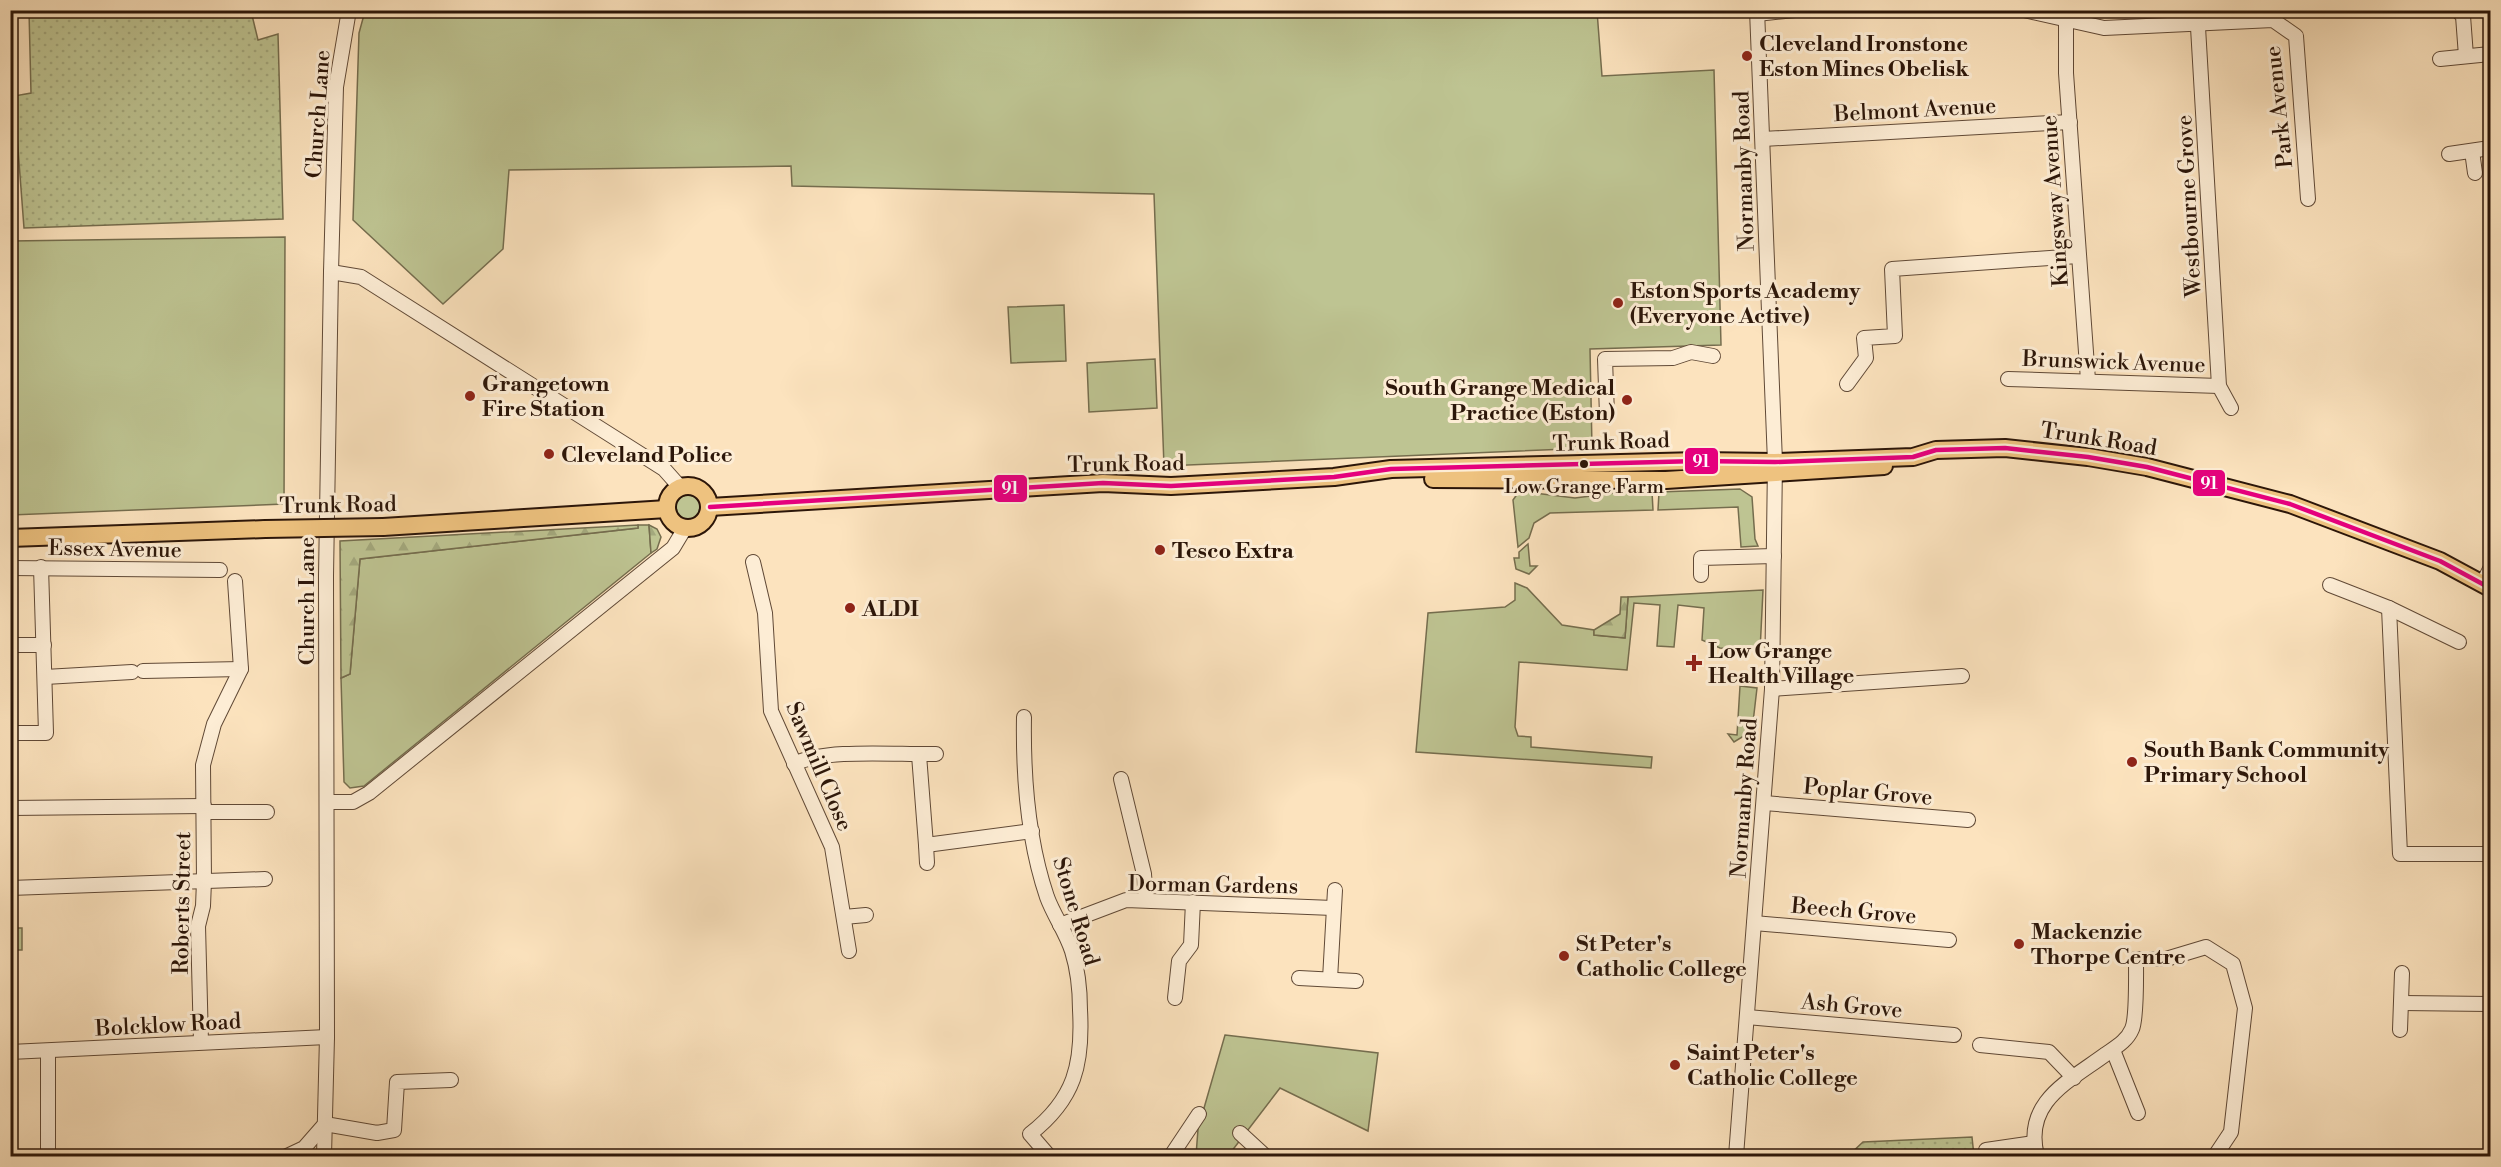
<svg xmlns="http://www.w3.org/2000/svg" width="2501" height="1167" font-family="'Libre Bodoni',serif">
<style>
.green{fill:#bec492;stroke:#756d4e;stroke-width:1.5}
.forest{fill:url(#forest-firs);stroke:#756d4e;stroke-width:1.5}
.garden{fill:url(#garden-dots);stroke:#756d4e;stroke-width:1.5}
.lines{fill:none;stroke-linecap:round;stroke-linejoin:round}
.minor-casing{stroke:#604936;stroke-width:16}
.major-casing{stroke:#2c1609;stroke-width:20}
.minor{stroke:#fdedd5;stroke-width:14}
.major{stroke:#eec27f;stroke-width:16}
.major-bridge-casing{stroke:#2c1609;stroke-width:20;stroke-linecap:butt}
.major-bridge{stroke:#eec27f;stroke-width:16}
.bus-1-casing{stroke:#fdedd5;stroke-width:9}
.bus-1{stroke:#e5007d;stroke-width:4.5}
.poi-dot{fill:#8f2418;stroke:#fdedd5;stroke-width:2}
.bus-dot{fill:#2c1609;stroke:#fdedd5;stroke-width:2}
.labels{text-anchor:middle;stroke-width:6;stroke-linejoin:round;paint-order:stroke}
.bus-label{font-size:20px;fill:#2c1609;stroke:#fdedd5}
.poi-label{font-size:22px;font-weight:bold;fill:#2c1609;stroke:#fdedd5;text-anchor:start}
.street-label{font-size:22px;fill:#2c1609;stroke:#fdedd5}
.line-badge{stroke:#fdedd5;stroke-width:2}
.badge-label{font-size:16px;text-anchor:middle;font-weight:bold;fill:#fff}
</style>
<defs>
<pattern id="forest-firs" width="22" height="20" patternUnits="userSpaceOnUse" patternTransform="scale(1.5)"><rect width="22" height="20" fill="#bec492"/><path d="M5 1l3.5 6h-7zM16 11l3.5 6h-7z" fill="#a3a87d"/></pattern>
<pattern id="garden-dots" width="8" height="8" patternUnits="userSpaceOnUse" patternTransform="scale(1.5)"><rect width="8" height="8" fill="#bec492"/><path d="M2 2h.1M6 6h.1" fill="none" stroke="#a3a87d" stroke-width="1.8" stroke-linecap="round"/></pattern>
</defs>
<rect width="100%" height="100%" fill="#fce3be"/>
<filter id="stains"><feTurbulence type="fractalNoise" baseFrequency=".00333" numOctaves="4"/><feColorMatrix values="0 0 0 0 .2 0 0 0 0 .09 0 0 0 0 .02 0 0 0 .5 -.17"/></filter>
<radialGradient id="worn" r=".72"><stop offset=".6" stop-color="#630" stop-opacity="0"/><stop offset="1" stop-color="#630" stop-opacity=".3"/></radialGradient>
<g class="green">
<polygon points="365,11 1597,11 1602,76 1714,70 1721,345 1590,349 1592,448 1164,466 1154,194 792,186 791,166 509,170 503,249 443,304 353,220 359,33"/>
<polygon points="285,237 284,504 11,515 11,241"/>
<polygon points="1064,305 1066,361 1011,363 1008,307"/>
<polygon points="1155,359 1157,408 1089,412 1087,363"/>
<polygon points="1740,489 1752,497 1755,539 1758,546 1741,547 1738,507 1658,510 1659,492"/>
<polygon points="1526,492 1575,498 1622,492 1652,492 1653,510 1550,513 1534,523 1529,538 1518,547 1513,500 1518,493"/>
<circle cx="688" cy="508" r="13"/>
<polygon points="638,525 649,525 651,553 364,786 350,788 344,782 341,678 350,674 360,559 638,528"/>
<polygon points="1528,544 1530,566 1537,566 1529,574 1516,569 1514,558 1519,558 1519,552"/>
<polygon points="1515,583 1527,588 1562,625 1594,630 1594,635 1625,638 1628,597 1763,590 1760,651 1720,648 1702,640 1704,608 1678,605 1674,647 1657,646 1660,605 1634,603 1627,670 1519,662 1515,727 1518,736 1531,737 1531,747 1652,757 1651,768 1416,752 1428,613 1505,607 1515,600"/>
<polygon points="1740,686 1757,688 1752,731 1734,742 1728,734 1737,735"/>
<rect x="11" y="928" width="11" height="22"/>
<polygon points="1225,1035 1378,1053 1368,1131 1280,1088 1228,1156 1196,1156 1198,1129"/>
</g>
<g class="forest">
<polygon points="638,525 638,528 360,559 350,674 341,678 340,541"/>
<polygon points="649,525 657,529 661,537 657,549 651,553"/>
<polygon points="1621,597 1628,597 1625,638 1594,635 1594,630 1620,614"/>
</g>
<g class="garden">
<polygon points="29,11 251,11 258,40 278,34 283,219 24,228 14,96 31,93"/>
<polygon points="1972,1137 1974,1156 1848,1156 1863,1142"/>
</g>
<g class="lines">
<g class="minor-casing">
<g id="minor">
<polyline points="2024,10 2104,28 2273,20 2296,36 2308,199"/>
<polyline points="2197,10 2219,386 2231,408"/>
<polyline points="2457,10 2463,16 2466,56"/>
<polyline points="1757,14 1795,10"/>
<polyline points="2066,19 2066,73 2088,380"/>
<polyline points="2440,59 2490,54"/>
<polyline points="1763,139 2070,122"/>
<polyline points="2472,151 2475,173"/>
<polyline points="2449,154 2490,148"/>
<polyline points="331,272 361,277 664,469 680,487"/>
<polyline points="2008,379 2219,386"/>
<polyline points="1847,384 1866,358 1864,338 1895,336 1892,269 2078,256"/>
<polyline points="1607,415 1605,359 1673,358 1691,352 1713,356"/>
<polyline points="753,562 765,613 771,711 832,847 849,951"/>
<polyline points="10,568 220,570"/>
<polyline points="1701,575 1701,558 1774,556"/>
<polyline points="2483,583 2490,569"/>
<polyline points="2330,585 2389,608 2459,642"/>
<polyline points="2389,608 2400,854 2490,854"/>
<polyline points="10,645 44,645"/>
<polyline points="143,671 241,669"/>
<polyline points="45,677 132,672"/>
<polyline points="1772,689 1962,676"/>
<path d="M 1024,717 C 1023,776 1028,841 1047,897 C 1054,916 1066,932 1072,951 C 1078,970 1080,991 1080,1010 C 1083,1064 1075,1099 1030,1134 L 1049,1156"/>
<polyline points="10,733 46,733 41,567"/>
<polyline points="919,755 926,845 1032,831"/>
<path d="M 794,764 C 827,748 897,755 936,754"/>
<polyline points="1121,779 1144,874 1146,900"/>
<polyline points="328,802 353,802 369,793 673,548 685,528"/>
<polyline points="1764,803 1968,820"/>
<polyline points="10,808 204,806"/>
<polyline points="204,812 267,812"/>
<polyline points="926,845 927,863"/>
<polyline points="10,888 265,879"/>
<polyline points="844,917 866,915"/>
<polyline points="1754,923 1949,940"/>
<polyline points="1060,925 1126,900 1333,908"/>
<polyline points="1299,978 1356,981"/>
<polyline points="1330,979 1335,890"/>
<polyline points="1175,998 1179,961 1191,945 1193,902"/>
<polyline points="2402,1003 2490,1004"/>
<polyline points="1747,1017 1954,1035"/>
<polyline points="2400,1030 2402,973"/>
<polyline points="201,1042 198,926 203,906 204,881 203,765 214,724 241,669 235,581"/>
<polyline points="1980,1045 2049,1052 2074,1078"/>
<polyline points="2113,1050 2138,1113"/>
<polyline points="10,1052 327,1037"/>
<polyline points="48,1052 48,1156"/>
<polyline points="1240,1133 1265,1156"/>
<polyline points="1986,1150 2034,1143"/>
<polyline points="287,1156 304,1148 325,1124 377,1133 394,1130 397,1082 451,1080"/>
<polyline points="324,1156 327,1037 326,576 331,272 336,87 349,10"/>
<polyline points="1171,1156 1199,1114"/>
<polyline points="1736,1156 1772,689 1775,462 1757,10"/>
<path d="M 2037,1156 C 2023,1102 2068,1082 2106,1054 C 2116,1047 2127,1041 2132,1029 C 2137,1018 2136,974 2136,959 L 2166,959 L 2206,947 L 2233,964 L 2245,1008 L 2231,1132 L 2215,1156"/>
</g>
</g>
<g class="major-casing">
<g id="major">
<polyline points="1433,479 1666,480 1884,466"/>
<circle cx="688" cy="507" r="21"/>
<polyline points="710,507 1103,483 1171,486 1226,483 1334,477 1391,469 1698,461 1775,462 1913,457 1936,450 2005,448 2088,457 2147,467 2290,504 2440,561 2490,588"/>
<polyline points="383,527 667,509"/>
<polyline points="10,538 265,529"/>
</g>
</g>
<use href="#minor" class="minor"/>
<use href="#major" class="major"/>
<g class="major-bridge-casing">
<polyline id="major-bridge" points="265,529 383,527"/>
</g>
<use href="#major-bridge" class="major-bridge"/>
<g class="bus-1-casing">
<polyline id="bus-1" points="710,507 1103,483 1171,486 1226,483 1334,477 1391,469 1698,461 1775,462 1913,457 1936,450 2005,448 2088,457 2147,467 2290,504 2440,561 2490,588"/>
</g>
<use href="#bus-1" class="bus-1"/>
</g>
<g class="poi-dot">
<circle cx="1747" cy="56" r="6"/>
<circle cx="1618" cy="303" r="6"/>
<circle cx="470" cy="396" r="6"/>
<circle cx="1627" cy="400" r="6"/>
<circle cx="549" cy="454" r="6"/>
<circle cx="1160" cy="550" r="6"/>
<circle cx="850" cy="608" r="6"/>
<path d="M1691 654h6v6h6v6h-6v6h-6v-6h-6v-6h6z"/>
<circle cx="2132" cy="762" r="6"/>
<circle cx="2019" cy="944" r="6"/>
<circle cx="1564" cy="956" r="6"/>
<circle cx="1675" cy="1065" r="6"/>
</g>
<circle class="bus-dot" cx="1584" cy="464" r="5"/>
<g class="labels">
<g class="bus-label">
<text x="1584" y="493">Low Grange Farm</text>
</g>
<g class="poi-label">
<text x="1759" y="51">Cleveland Ironstone<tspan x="1759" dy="25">Eston Mines Obelisk</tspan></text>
<text x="1630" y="298">Eston Sports Academy<tspan x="1630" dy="25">(Everyone Active)</tspan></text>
<text x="482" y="391">Grangetown<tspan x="482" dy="25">Fire Station</tspan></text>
<text x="1615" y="395" text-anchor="end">South Grange Medical<tspan x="1615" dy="25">Practice (Eston)</tspan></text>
<text x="561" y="462">Cleveland Police</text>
<text x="1172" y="558">Tesco Extra</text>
<text x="862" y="616">ALDI</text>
<text x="1708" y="658">Low Grange<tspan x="1708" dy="25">Health Village</tspan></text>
<text x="2144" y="757">South Bank Community<tspan x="2144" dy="25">Primary School</tspan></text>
<text x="2031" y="939">Mackenzie<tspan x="2031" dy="25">Thorpe Centre</tspan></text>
<text x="1576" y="951">St Peter's<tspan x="1576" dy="25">Catholic College</tspan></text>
<text x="1687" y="1060">Saint Peter's<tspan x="1687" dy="25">Catholic College</tspan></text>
</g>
<g class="street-label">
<text transform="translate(2278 107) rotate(-96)" y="8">Park Avenue</text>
<text transform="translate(1915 109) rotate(-3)" y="8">Belmont Avenue</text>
<text transform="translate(317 114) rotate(-86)" y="8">Church Lane</text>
<text transform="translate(1743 171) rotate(-92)" y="8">Normanby Road</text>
<text transform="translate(2054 201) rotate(-94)" y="8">Kingsway Avenue</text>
<text transform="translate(2188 206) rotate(-93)" y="8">Westbourne Grove</text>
<text transform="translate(2114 361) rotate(2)" y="8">Brunswick Avenue</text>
<text transform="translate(2099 438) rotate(9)" y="8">Trunk Road</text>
<text transform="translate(1611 441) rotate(-2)" y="8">Trunk Road</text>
<text transform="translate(1126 463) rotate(-1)" y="8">Trunk Road</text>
<text transform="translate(338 504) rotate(-1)" y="8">Trunk Road</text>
<text transform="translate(115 548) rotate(1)" y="8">Essex Avenue</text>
<text transform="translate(306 601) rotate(-90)" y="8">Church Lane</text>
<text transform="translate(820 766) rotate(67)" y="8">Sawmill Close</text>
<text transform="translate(1868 791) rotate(5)" y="8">Poplar Grove</text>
<text transform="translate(1743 798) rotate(-86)" y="8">Normanby Road</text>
<text transform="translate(1213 884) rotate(1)" y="8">Dorman Gardens</text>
<text transform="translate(181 903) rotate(-89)" y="8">Roberts Street</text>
<text transform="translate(1854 910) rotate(5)" y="8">Beech Grove</text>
<text transform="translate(1077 911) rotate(73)" y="8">Stone Road</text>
<text transform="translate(1852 1005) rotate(5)" y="8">Ash Grove</text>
<text transform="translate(168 1024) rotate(-3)" y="8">Bolcklow Road</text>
</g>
</g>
<g class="line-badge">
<rect x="1684" y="447" width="35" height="28" rx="6" fill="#e5007d"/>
<rect x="2192" y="469" width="34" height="28" rx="6" fill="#e5007d"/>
<rect x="993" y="474" width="35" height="29" rx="6" fill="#e5007d"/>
</g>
<g class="badge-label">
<text x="1701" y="467">91</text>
<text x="2209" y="489">91</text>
<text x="1010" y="494">91</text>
</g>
<rect width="2501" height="1167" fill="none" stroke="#fce3be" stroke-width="36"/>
<rect x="12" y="12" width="2477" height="1143" fill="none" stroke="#2c1609" stroke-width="3"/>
<rect x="18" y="18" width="2465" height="1131" fill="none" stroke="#2c1609" stroke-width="1.5"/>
<rect width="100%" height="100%" filter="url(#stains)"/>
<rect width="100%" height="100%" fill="url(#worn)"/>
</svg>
